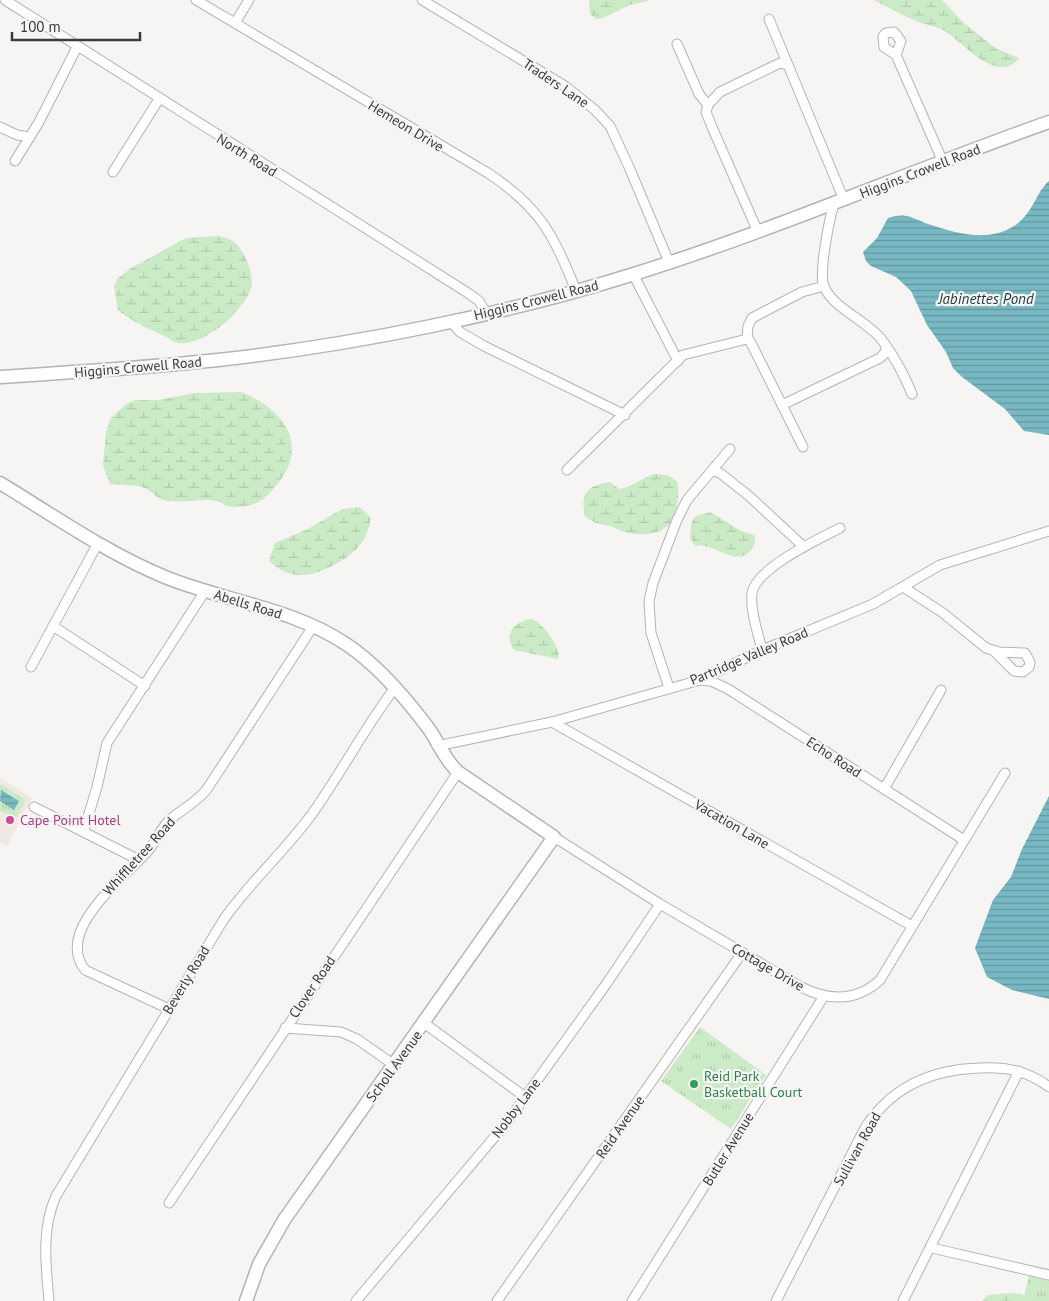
<svg xmlns="http://www.w3.org/2000/svg" width="1049" height="1301" font-family="'PT Sans',sans-serif">
<style>
.built{fill:#f0e9e2}
.wetland{fill:url(#wetland-marsh)}
.park{fill:url(#park-tufts)}
.pitch{fill:#cbeac6}
.water{fill:url(#water-rules)}
.lines{fill:none;stroke-linecap:round;stroke-linejoin:round}
.street-casing{stroke:#b6b4b2;stroke-width:11}
.secondary-casing{stroke:#b6b4b2;stroke-width:15}
.street{stroke:#fff;stroke-width:9}
.secondary{stroke:#fff;stroke-width:12}
.hotel-dot{fill:#d1479c;stroke:#f7f5f3;stroke-width:2}
.leisure-dot{fill:#2e9e5b;stroke:#f7f5f3;stroke-width:2}
.labels{text-anchor:middle;stroke-width:4.5;stroke-linejoin:round;paint-order:stroke}
.street-label{font-size:14px;fill:#3c3b3a;stroke:#f7f5f3}
.hotel-label{font-size:14px;fill:#b23c85;stroke:#f7f5f3;text-anchor:start}
.leisure-label{font-size:14px;fill:#27864d;stroke:#f7f5f3;text-anchor:start}
.water-label{font-size:15px;font-style:italic;fill:#1a3a3f;stroke:#f7f5f3}
</style>
<defs>
<pattern id="wetland-marsh" width="20" height="14" patternUnits="userSpaceOnUse" patternTransform="scale(1.25)"><rect width="20" height="14" fill="#cbeac6"/><path d="M1 5h8M5 5V1M11 12h8M15 12V8" fill="none" stroke="#afcaab"/></pattern>
<pattern id="park-tufts" width="24" height="20" patternUnits="userSpaceOnUse" patternTransform="scale(1.25)"><rect width="24" height="20" fill="#cbeac6"/><path d="M3 7l-1-3M5 7V3M7 7l1-3M15 17l-1-3M17 17v-4M19 17l1-3" fill="none" stroke="#afcaab"/></pattern>
<pattern id="water-rules" width="6" height="5" patternUnits="userSpaceOnUse" patternTransform="scale(1.25)"><rect width="6" height="5" fill="#78b8c2"/><path d="M0 2.5h6" fill="none" stroke="#64979f"/></pattern>
</defs>
<rect width="100%" height="100%" fill="#f7f5f3"/>
<polygon class="built" points="0,777 32,798 7,846 0,843"/>
<g class="wetland">
<polygon points="589,0 651,0 630,5 603,18 596,19 590,14"/>
<path d="M 874,0 L 942,0 L 964,23 L 995,48 L 1019,58 C 997,86 963,42 945,31 C 937,26 924,25 916,21 C 901,15 888,7 874,0 Z"/>
<path d="M 218,236 C 234,239 239,244 246,259 C 249,267 254,278 251,288 C 244,311 204,347 178,343 C 175,343 171,340 168,338 C 151,329 133,323 118,310 L 114,286 L 118,278 L 131,268 L 186,238 Z"/>
<path d="M 241,392 C 281,408 310,442 279,482 C 271,493 261,504 246,506 C 240,507 232,508 227,506 C 223,505 221,501 217,501 C 202,498 186,503 171,501 C 159,501 154,493 145,488 C 135,484 121,486 110,484 L 103,466 L 106,432 L 111,418 L 125,405 L 135,400 L 158,400 L 194,393 Z"/>
<path d="M 655,474 L 667,475 L 677,481 C 680,491 678,501 676,512 C 670,533 648,537 628,533 C 621,532 616,527 609,526 C 599,524 593,523 585,516 C 579,493 589,485 610,482 L 619,489 C 633,487 642,477 655,474 Z"/>
<path d="M 360,507 L 371,518 C 367,543 354,555 332,566 C 309,578 289,580 269,561 L 275,543 L 308,529 L 342,509 Z"/>
<path d="M 711,512 L 741,531 L 755,535 C 755,542 755,545 751,550 C 738,567 719,547 703,546 C 700,545 697,546 695,546 L 690,538 L 691,524 L 696,516 Z"/>
<path d="M 532,619 C 542,622 563,650 558,659 L 514,650 C 502,634 516,620 532,619 Z"/>
<polygon points="1011,1293 1021,1294 1027,1297 1028,1301 982,1301 988,1295"/>
</g>
<g class="park">
<polygon points="0,784 26,800 16,818 0,811"/>
<polygon points="700,1027 766,1075 731,1129 661,1081"/>
<polygon points="1030,1271 1049,1277 1049,1301 1023,1301"/>
</g>
<g class="pitch">
<polygon points="685,1067 714,1087 703,1101 675,1081"/>
<polygon points="744,1079 753,1085 739,1109 728,1101"/>
</g>
<g class="water">
<path d="M 1049,181 L 1049,435 L 1024,431 L 1005,409 L 962,377 L 953,368 L 946,352 L 927,325 L 911,291 L 896,277 L 871,266 L 866,261 L 863,252 L 877,238 L 888,218 C 908,212 911,218 928,224 C 956,233 987,243 1014,226 C 1033,214 1036,192 1049,181 Z"/>
<polygon points="1,790 19,801 14,810 0,801"/>
<polygon points="1049,796 1049,999 1012,990 987,977 975,948 993,900 1011,877 1022,849"/>
</g>
<g class="lines">
<g class="street-casing">
<g id="street">
<polyline points="5,0 468,293 479,301 486,313"/>
<path d="M 196,0 L 488,173 C 539,207 554,234 576,291"/>
<polyline points="422,0 565,86 595,110 610,126 629,167 669,262"/>
<polyline points="769,19 844,200"/>
<polyline points="235,23 249,0"/>
<polyline points="677,44 699,94 708,105 706,112 712,127 758,232"/>
<polyline points="896,55 884,47 883,36 886,33 894,32 901,41 896,55 943,162"/>
<polyline points="708,105 720,92 780,63 788,65"/>
<polyline points="0,127 17,135 30,137"/>
<polyline points="15,161 39,122 77,47"/>
<polyline points="113,172 159,99"/>
<path d="M 834,204 C 829,220 820,267 823,283 C 828,306 868,321 882,340 C 893,355 905,376 912,394"/>
<polyline points="633,274 678,361"/>
<polyline points="450,321 460,332 484,346 625,415"/>
<polyline points="747,339 750,341 803,447"/>
<polyline points="747,339 748,326 752,318 802,292 824,286"/>
<polyline points="782,405 880,358 885,353 886,348"/>
<polyline points="567,470 683,355 747,339"/>
<polyline points="713,471 720,473 749,496 804,547"/>
<polyline points="903,587 943,613 986,648 999,652 1025,653 1030,662 1029,667 1023,672 1014,671 994,651"/>
<polyline points="53,626 145,686"/>
<path d="M 762,650 C 758,633 750,611 752,593 C 756,568 819,539 840,528"/>
<polyline points="31,667 98,543"/>
<polyline points="700,680 711,681 728,689 964,840"/>
<polyline points="669,688 651,633 649,601 653,583 677,520 687,500 730,449"/>
<polyline points="552,722 912,926"/>
<polyline points="437,746 552,722 700,680 762,650 873,604 940,565 1049,531"/>
<polyline points="884,789 941,690"/>
<polyline points="34,807 139,860"/>
<polyline points="84,830 97,787 107,743 205,591"/>
<path d="M 554,837 L 660,904 L 801,987 C 829,1001 856,1002 880,980 L 1005,773"/>
<path d="M 169,1009 L 85,970 C 54,930 124,878 147,852 C 157,841 160,827 172,818 C 184,808 197,802 207,789 L 312,628"/>
<polyline points="424,1023 525,1097"/>
<polyline points="285,1028 341,1032 357,1039 394,1065"/>
<polyline points="169,1203 458,772"/>
<polyline points="932,1248 1049,1275"/>
<path d="M 49,1301 C 46,1266 41,1229 56,1196 L 224,919 C 250,882 285,851 312,814 C 341,773 364,729 394,689"/>
<polyline points="356,1301 508,1121 607,983 660,904"/>
<polyline points="497,1301 742,953"/>
<polyline points="632,1301 824,996"/>
<path d="M 776,1301 L 865,1128 C 892,1086 933,1069 981,1068 C 1007,1067 1028,1071 1049,1087"/>
<polyline points="903,1301 1019,1071"/>
</g>
</g>
<g class="secondary-casing">
<g id="secondary">
<path d="M 0,377 C 72,372 145,368 218,360 C 353,345 504,315 634,274 C 775,230 910,171 1049,122"/>
<path d="M 0,483 C 54,516 107,553 165,577 C 224,601 292,608 346,644 C 376,664 404,696 426,725 C 438,740 443,758 458,772 L 554,837 L 284,1220 L 259,1264 L 246,1301"/>
</g>
</g>
<use href="#street" class="street"/>
<use href="#secondary" class="secondary"/>
</g>
<circle class="hotel-dot" cx="10" cy="820" r="5"/>
<circle class="leisure-dot" cx="694" cy="1084" r="5"/>
<g class="labels">
<g class="street-label">
<text transform="translate(556 83) rotate(34)" y="5">Traders Lane</text>
<text transform="translate(406 126) rotate(31)" y="5">Hemeon Drive</text>
<text transform="translate(247 155) rotate(32)" y="5">North Road</text>
<text transform="translate(920 171) rotate(-21)" y="5">Higgins Crowell Road</text>
<text transform="translate(536 300) rotate(-14)" y="5">Higgins Crowell Road</text>
<text transform="translate(138 367) rotate(-5)" y="5">Higgins Crowell Road</text>
<text transform="translate(248 604) rotate(17)" y="5">Abells Road</text>
<text transform="translate(749 656) rotate(-23)" y="5">Partridge Valley Road</text>
<text transform="translate(834 757) rotate(33)" y="5">Echo Road</text>
<text transform="translate(732 824) rotate(30)" y="5">Vacation Lane</text>
<text transform="translate(139 856) rotate(-48)" y="5">Whiffletree Road</text>
<text transform="translate(768 967) rotate(30)" y="5">Cottage Drive</text>
<text transform="translate(186 980) rotate(-59)" y="5">Beverly Road</text>
<text transform="translate(312 987) rotate(-56)" y="5">Clover Road</text>
<text transform="translate(394 1066) rotate(-54)" y="5">Scholl Avenue</text>
<text transform="translate(516 1108) rotate(-53)" y="5">Nobby Lane</text>
<text transform="translate(620 1127) rotate(-55)" y="5">Reid Avenue</text>
<text transform="translate(728 1149) rotate(-58)" y="5">Butler Avenue</text>
<text transform="translate(857 1149) rotate(-61)" y="5">Sullivan Road</text>
</g>
<g class="hotel-label">
<text x="20" y="825">Cape Point Hotel</text>
</g>
<g class="leisure-label">
<text x="704" y="1081">Reid Park<tspan x="704" dy="16">Basketball Court</tspan></text>
</g>
<g class="water-label">
<text x="986" y="304">Jabinettes Pond</text>
</g>
</g>
<path d="M12 32v8h128v-8" fill="none" stroke="#3c3b3a" stroke-width="2.5"/>
<text x="20" y="32" font-size="15" fill="#3c3b3a" stroke="#f7f5f3" stroke-width="4" paint-order="stroke">100 m</text>
</svg>
